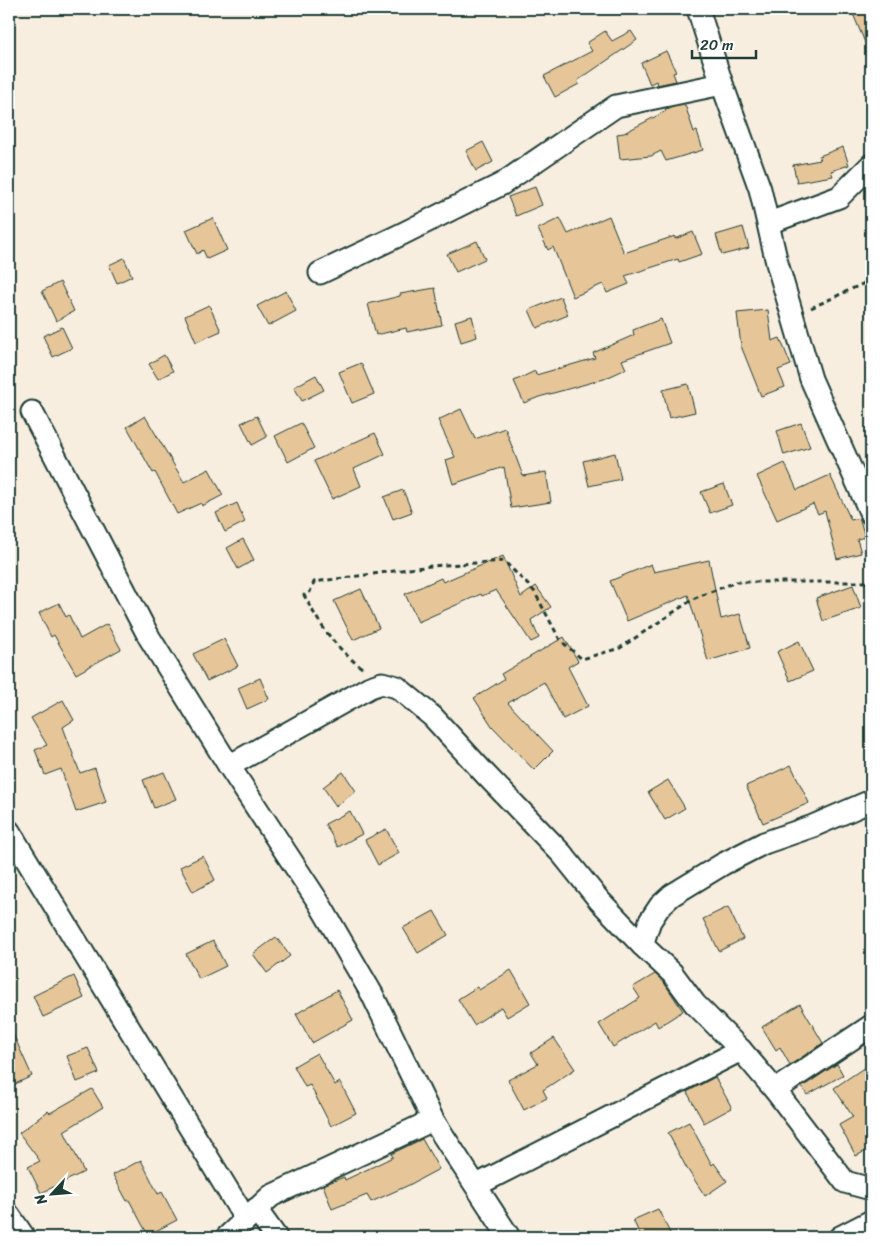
<svg xmlns="http://www.w3.org/2000/svg" width="880" height="1246" font-family="Sriracha,sans-serif">
<style>
.building{fill:#e6c699;stroke:#1f3d34}
.lines{fill:none;stroke-linecap:round;stroke-linejoin:round}
.minor-casing{stroke:#1f3d34;stroke-width:25}
.path{stroke:#1f3d34;stroke-width:3;stroke-dasharray:5 4;stroke-linecap:butt}
.minor{stroke:#fff;stroke-width:21}
</style>
<rect width="100%" height="100%" fill="#f8eee0"/>
<filter id="ink" filterUnits="userSpaceOnUse"><feTurbulence type="fractalNoise" baseFrequency=".02" numOctaves="2"/><feDisplacementMap in="SourceGraphic" scale="10" xChannelSelector="R" yChannelSelector="G"/><feConvolveMatrix kernelMatrix="1 2 1 2 8 2 1 2 1" color-interpolation-filters="sRGB"/></filter>
<g filter="url(#ink)">
<g class="building">
<polygon points="851,9 871,9 871,57"/>
<polygon points="605,31 612,41 631,31 637,40 577,81 579,84 555,97 544,76 592,51 587,43"/>
<polygon points="666,51 676,72 673,73 676,81 657,85 656,81 650,84 641,63"/>
<polygon points="685,105 694,132 697,131 703,150 666,161 661,151 651,156 620,159 617,134 624,133 666,111 665,109"/>
<polygon points="483,142 493,162 476,171 466,151"/>
<polygon points="843,147 849,165 831,171 833,176 797,182 793,165 820,160 819,156"/>
<polygon points="535,187 542,205 516,216 508,197"/>
<polygon points="609,216 624,253 675,236 675,239 693,232 702,254 679,262 678,259 625,276 629,284 607,293 603,284 573,297 553,247 548,250 538,229 560,218 568,234"/>
<polygon points="213,218 227,250 207,259 203,250 197,254 186,230"/>
<polygon points="743,227 749,248 722,255 716,235"/>
<polygon points="477,241 485,259 456,272 447,254"/>
<polygon points="124,258 132,276 117,283 109,265"/>
<polygon points="60,282 74,311 56,321 42,291"/>
<polygon points="435,288 442,325 407,332 406,328 376,335 368,304 400,296 400,294"/>
<polygon points="286,291 296,311 268,326 257,306"/>
<polygon points="561,297 568,315 537,328 529,310"/>
<polygon points="209,305 221,331 196,342 185,316"/>
<polygon points="768,310 772,341 780,338 791,365 778,370 785,387 761,396 741,346 737,313"/>
<polygon points="472,316 477,337 461,342 455,321"/>
<polygon points="661,319 670,343 622,360 626,369 604,379 539,397 524,403 514,381 535,371 536,375 595,358 593,353 634,335 633,330"/>
<polygon points="62,327 72,348 53,357 43,336"/>
<polygon points="164,355 173,371 158,379 149,364"/>
<polygon points="361,363 374,394 352,403 339,372"/>
<polygon points="316,375 324,390 302,401 294,387"/>
<polygon points="688,384 695,412 669,418 663,390"/>
<polygon points="461,409 475,439 505,428 523,476 546,472 551,502 511,508 504,467 453,484 446,460 455,457 438,420"/>
<polygon points="145,416 184,482 209,469 223,495 202,506 201,503 177,514 155,472 153,473 127,427"/>
<polygon points="257,416 267,437 252,445 241,423"/>
<polygon points="301,423 314,448 288,462 275,436"/>
<polygon points="801,423 810,447 784,455 777,431"/>
<polygon points="375,433 385,454 354,469 361,486 332,499 314,461"/>
<polygon points="615,453 621,479 589,486 583,461"/>
<polygon points="785,463 797,490 830,475 851,520 859,518 860,520 865,537 857,539 861,553 837,559 825,511 818,514 813,504 777,520 757,476"/>
<polygon points="724,484 732,505 710,513 701,492"/>
<polygon points="403,490 412,512 393,519 384,497"/>
<polygon points="237,503 245,522 225,532 216,513"/>
<polygon points="243,539 254,560 238,569 227,548"/>
<polygon points="503,556 521,597 536,586 551,607 531,620 539,638 531,642 496,590 482,596 481,594 418,622 405,594 441,578 443,582"/>
<polygon points="709,560 721,619 740,614 750,648 708,661 688,595 627,621 610,581 651,564 654,572"/>
<polygon points="853,585 861,608 823,621 816,598"/>
<polygon points="361,589 379,628 353,640 334,601"/>
<polygon points="59,603 66,617 69,615 80,639 107,624 121,649 76,674 54,635 51,637 39,613"/>
<polygon points="564,637 578,661 568,667 588,706 563,719 544,682 508,703 553,751 534,770 492,726 474,698 504,679 501,674"/>
<polygon points="224,639 238,666 207,681 193,654"/>
<polygon points="799,641 813,671 790,681 777,652"/>
<polygon points="260,678 269,699 247,709 238,688"/>
<polygon points="63,700 74,720 63,727 80,773 95,768 106,802 76,812 61,769 45,775 35,750 47,745 31,718"/>
<polygon points="791,765 809,803 763,823 746,786"/>
<polygon points="164,772 176,799 154,808 143,780"/>
<polygon points="343,772 356,791 336,806 323,787"/>
<polygon points="668,780 685,808 665,820 648,792"/>
<polygon points="350,811 362,834 338,847 325,824"/>
<polygon points="386,829 399,853 378,865 365,840"/>
<polygon points="203,856 215,880 193,892 180,867"/>
<polygon points="728,907 743,939 719,951 703,919"/>
<polygon points="434,911 448,935 418,953 403,928"/>
<polygon points="276,937 290,956 267,973 253,954"/>
<polygon points="213,941 226,966 199,979 186,954"/>
<polygon points="511,970 530,1003 507,1017 501,1007 474,1025 458,999 477,987 479,990"/>
<polygon points="655,974 663,981 683,1011 658,1027 655,1021 613,1047 599,1024 640,998 633,987"/>
<polygon points="74,976 84,998 43,1017 33,996"/>
<polygon points="337,990 353,1020 312,1043 296,1014"/>
<polygon points="800,1004 823,1043 790,1065 780,1047 776,1050 762,1027"/>
<polygon points="9,1025 32,1076 9,1087"/>
<polygon points="554,1038 575,1069 543,1090 547,1098 524,1110 508,1080 538,1064 531,1053"/>
<polygon points="88,1048 99,1073 77,1082 67,1056"/>
<polygon points="317,1053 335,1085 340,1082 356,1113 331,1126 310,1085 305,1087 294,1066"/>
<polygon points="871,1063 871,1148 856,1156 839,1125 853,1117 834,1088"/>
<polygon points="837,1064 843,1075 807,1095 802,1087"/>
<polygon points="715,1077 732,1108 704,1123 687,1092"/>
<polygon points="92,1089 103,1107 64,1131 84,1172 41,1193 28,1167 40,1161 19,1133 48,1111 50,1113"/>
<polygon points="689,1122 712,1165 714,1163 727,1181 705,1196 686,1167 668,1133"/>
<polygon points="422,1139 439,1169 409,1185 371,1202 367,1195 332,1209 323,1185 344,1177 345,1180 393,1157 391,1154"/>
<polygon points="141,1160 158,1194 162,1192 177,1220 148,1235 129,1200 127,1201 113,1175"/>
<polygon points="658,1209 672,1237 641,1237 633,1220"/>
</g>
<g class="lines">
<g class="minor-casing">
<g id="minor">
<polyline points="698,9 722,84 760,189 777,263 811,379 871,514"/>
<polyline points="769,223 839,197 871,165"/>
<polyline points="320,273 402,234 502,184 616,106 722,84"/>
<polyline points="32,412 149,637 229,766 319,903 372,994 433,1120 509,1237"/>
<polyline points="229,766 370,687 382,683 397,687 433,717 486,775 562,854 599,900 642,945 672,973 695,1004 741,1050 775,1090 845,1182 871,1189"/>
<polyline points="9,831 246,1220"/>
<polyline points="642,945 650,921 660,906 672,895 723,864 764,843 813,826 871,801"/>
<polyline points="775,1090 871,1026"/>
<polyline points="477,1185 741,1050"/>
<polyline points="256,1209 276,1237"/>
<polyline points="9,1215 24,1237"/>
<polyline points="227,1237 271,1196 433,1120"/>
<polyline points="840,1237 871,1221"/>
</g>
</g>
<g class="path">
<polyline points="811,308 871,280"/>
<path d="M 362,668 C 335,647 320,626 304,595 L 310,592 L 314,582 L 431,566 L 504,561 L 534,591 L 560,640 L 582,659 L 620,648 L 695,598 L 736,582 L 871,582"/>
</g>
<use href="#minor" class="minor"/>
</g>
</g>
<rect width="880" height="1246" fill="none" stroke="#fff" stroke-width="30"/>
<rect x="15" y="15" width="850" height="1216" fill="none" stroke="#1f3d34" stroke-width="2" filter="url(#ink)"/>
<g transform="translate(52 1194) rotate(244)" stroke="#ffffff" stroke-width="4" paint-order="stroke">
<path d="M0-4L9 19L0 12L-9 19Z" fill="#1f3d34"/>
<text y="-8" font-size="14" font-weight="bold" text-anchor="middle" fill="#1f3d34">N</text>
</g>
<path d="M692 50v8h64v-8" fill="none" stroke="#1f3d34" stroke-width="2.5"/>
<text x="700" y="50" font-size="15" fill="#1f3d34" stroke="#ffffff" stroke-width="4" paint-order="stroke">20 m</text>
</svg>
